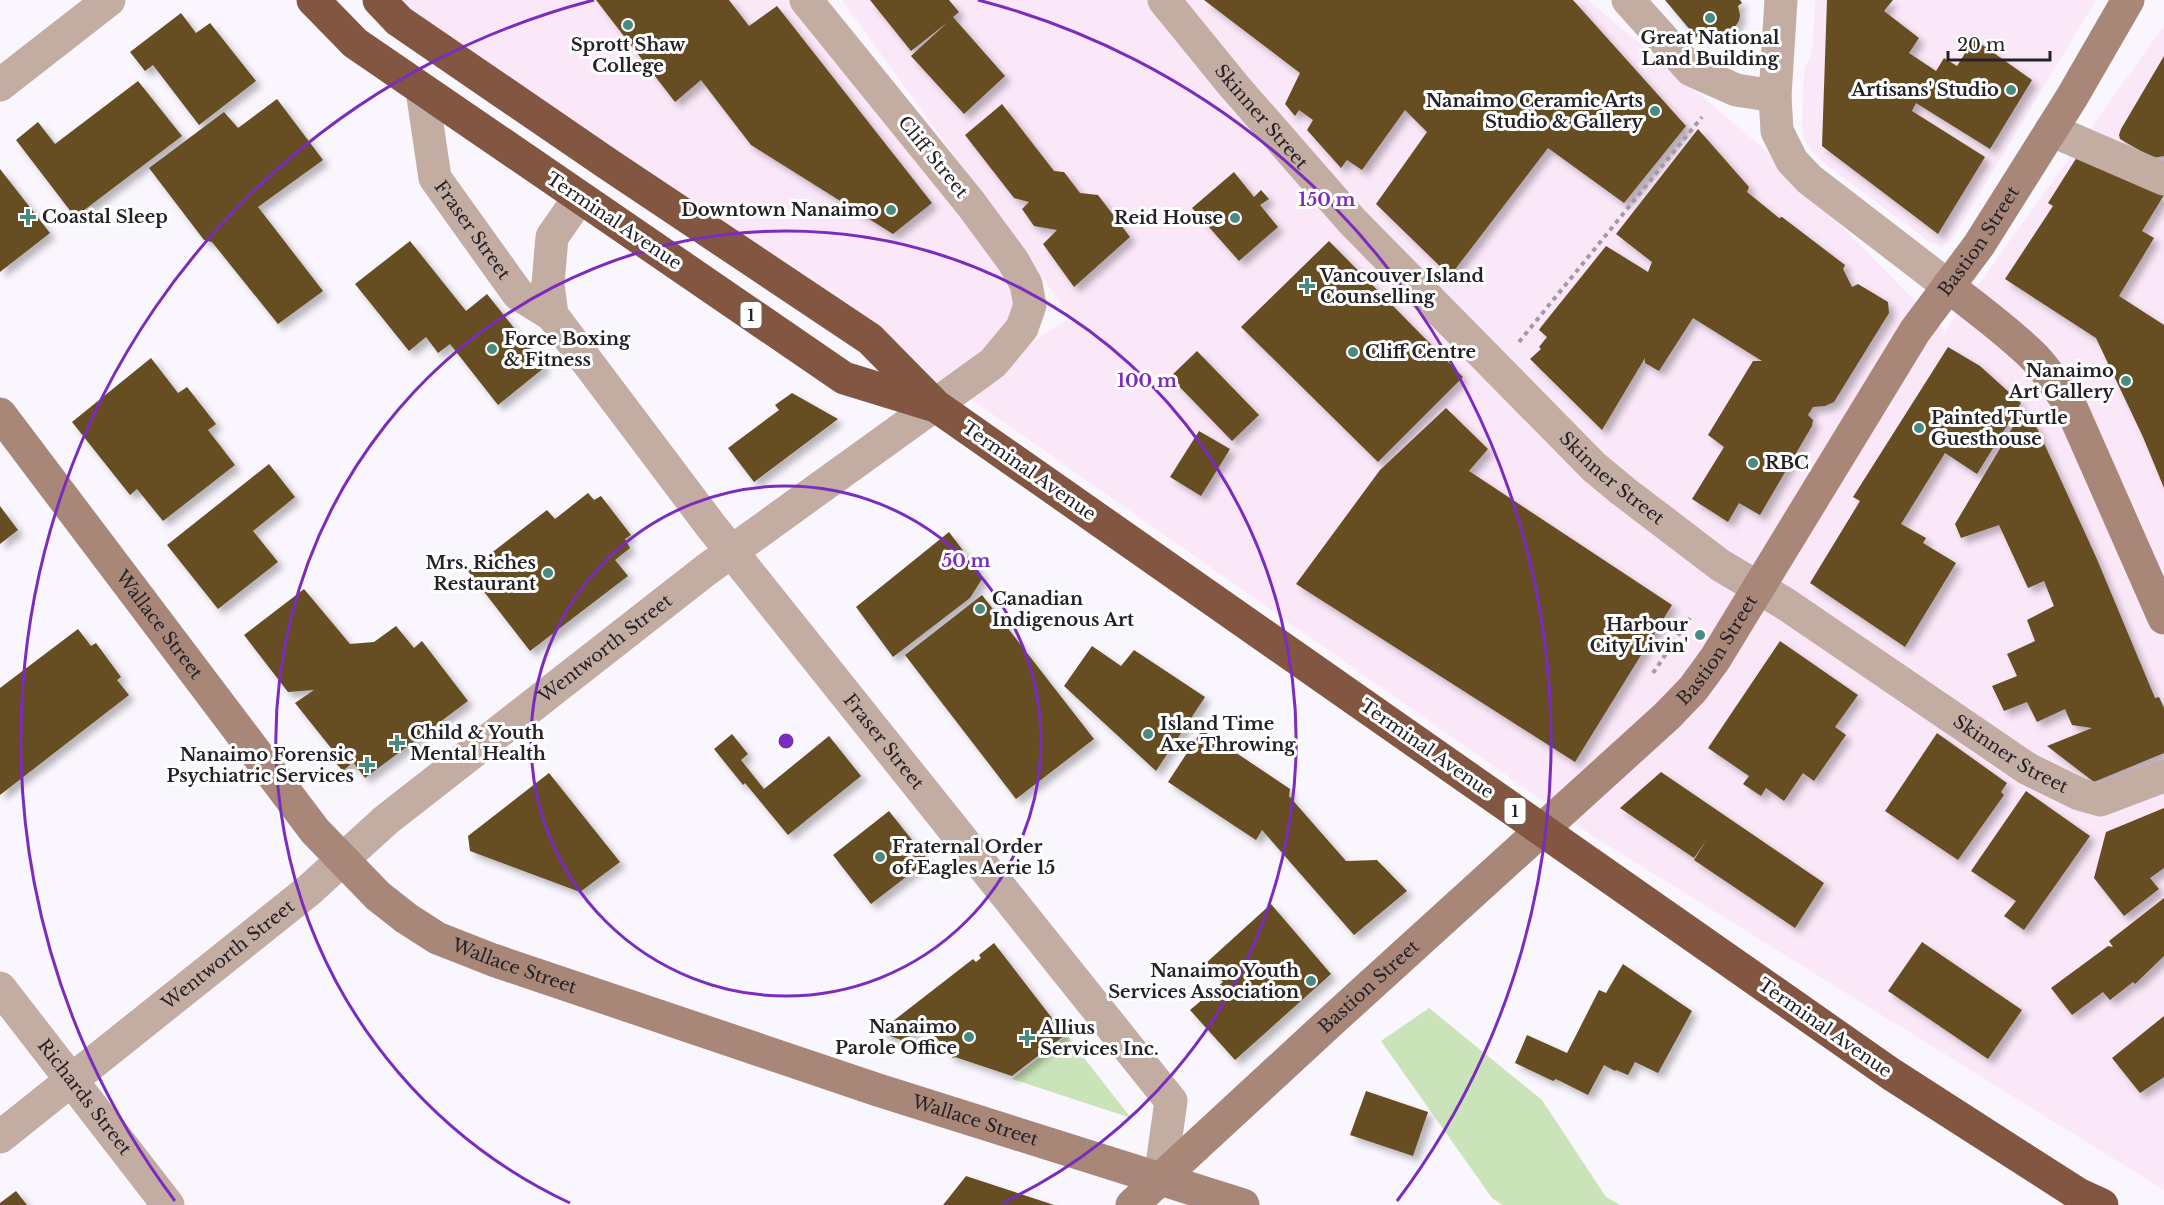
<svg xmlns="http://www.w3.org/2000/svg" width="2164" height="1205" font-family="'Libre Baskerville',serif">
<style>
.commercial{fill:#fae7f8}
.green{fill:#cae3b9}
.building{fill:#664d23;filter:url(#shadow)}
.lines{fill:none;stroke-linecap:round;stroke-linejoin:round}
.path{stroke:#a09ca3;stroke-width:4;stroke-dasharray:4.5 4.5;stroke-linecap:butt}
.street{stroke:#c3aca2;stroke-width:33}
.secondary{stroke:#a88779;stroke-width:33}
.highway{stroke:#835642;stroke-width:33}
.ring{fill:none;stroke:#7b2cbf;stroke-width:3}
.poi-dot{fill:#468a80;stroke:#fff;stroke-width:2}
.labels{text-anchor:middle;stroke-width:6;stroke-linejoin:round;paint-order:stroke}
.shield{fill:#fff;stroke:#666468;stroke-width:1.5}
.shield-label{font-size:16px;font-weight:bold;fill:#252227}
.poi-label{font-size:18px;font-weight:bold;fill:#252227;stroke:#fff;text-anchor:start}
.street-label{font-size:18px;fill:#252227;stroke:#fff}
.centre{fill:#7b2cbf;stroke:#fff;stroke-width:3}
.ring-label{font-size:18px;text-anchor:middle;font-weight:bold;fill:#7b2cbf;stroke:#fff;stroke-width:6;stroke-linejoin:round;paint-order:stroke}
</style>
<defs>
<filter id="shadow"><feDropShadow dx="5.5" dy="5.5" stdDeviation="3" flood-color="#0004"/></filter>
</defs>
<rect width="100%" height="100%" fill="#faf6fe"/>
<g class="commercial">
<polygon points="379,0 806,0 1030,305 966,385 1071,317 842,0 1588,0 1770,154 1945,331 2164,26 2164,1190 1593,836 958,390 936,406"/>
<polygon points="1815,0 2096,0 1953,237 1945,245 1940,246 1931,243 1824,163 1809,148 1804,137 1802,125 1804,70 1810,57 1813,43"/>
</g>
<g class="green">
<polygon points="1429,1008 1542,1100 1606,1197 1620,1205 1503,1205 1492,1198 1381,1041"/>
<polygon points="1067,1036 1131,1118 1012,1079"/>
</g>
<g class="building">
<polygon points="596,0 729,0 749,26 777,6 932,203 893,234 751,145 701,80 675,102"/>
<polygon points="870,0 949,0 959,12 953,17 1005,76 964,114 911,56 948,22 911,51"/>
<polygon points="1204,0 1573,0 1686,126 1624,203 1548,148 1450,276 1376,204 1427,132 1405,110 1362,170 1347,160 1341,168 1307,130 1313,120 1299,110 1295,116 1285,104 1300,73"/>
<polygon points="1665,0 1740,0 1742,3 1738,6 1740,15 1739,21 1732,31 1720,37 1706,36 1702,40 1699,36 1696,37"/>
<polygon points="1827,0 1893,0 1884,11 1919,38 1909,53 1936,71 1944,58 1957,66 1974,39 2032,80 1990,149 1916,103 1912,111 1985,157 1938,234 1822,146"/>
<polygon points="181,13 196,33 210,23 256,81 199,125 153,65 145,71 130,52"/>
<polygon points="2164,56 2164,156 2153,158 2120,139 2119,135 2121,129"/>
<polygon points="138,81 182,136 75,217 16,140 38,122 55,144"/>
<polygon points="277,99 323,160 258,207 323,291 278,324 212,242 204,240 149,168 224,112 238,128"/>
<polygon points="1002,104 1054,171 1064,172 1080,193 1098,195 1130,237 1074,287 1043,244 1057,230 1034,226 1022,209 1029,202 1014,198 965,135"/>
<polygon points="1698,129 1749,187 1747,192 1779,218 1782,217 1845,265 1843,269 1852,287 1858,284 1888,302 1889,313 1834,402 1825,406 1813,407 1808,415 1813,420 1812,426 1760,515 1739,503 1728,522 1692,499 1724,447 1708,435 1753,361 1762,361 1693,318 1659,371 1645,363 1645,358 1602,430 1530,359 1541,349 1539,347 1547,337 1539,330 1541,327 1606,246 1648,272 1652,262 1616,234"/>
<polygon points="2077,157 2164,195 2142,231 2154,238 2119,296 2164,325 2164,488 2143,437 2096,338 2005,279 2053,206 2048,203"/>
<polygon points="0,169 50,233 0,272"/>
<polygon points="1234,172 1254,197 1261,190 1269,199 1260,205 1278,227 1239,261 1192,208"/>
<polygon points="410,241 466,311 487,294 545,367 498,405 450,344 438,353 426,337 409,351 355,284"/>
<polygon points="1329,241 1463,377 1378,462 1241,327"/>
<polygon points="1948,347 1980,366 2021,403 1977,474 1945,453 1901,524 1926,538 1923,543 1956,563 1905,647 1810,583 1860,501 1853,497"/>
<polygon points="1197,351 1259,415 1232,441 1170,377"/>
<polygon points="151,358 178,393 187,387 216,424 208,430 235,465 163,521 137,489 130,495 72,422"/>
<polygon points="792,393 838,419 754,482 728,448 779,410 775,405"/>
<polygon points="1446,408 1488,449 1469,471 1672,605 1575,762 1296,584 1380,470"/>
<polygon points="2024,408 2038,430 2096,557 2155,698 2159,697 2164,708 2164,753 2094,782 2047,746 2092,728 2072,725 2065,709 2037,722 2027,702 2004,711 1992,686 2017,676 2007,654 2035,641 2027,620 2054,606 2044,581 2028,588 1999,525 1961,538 1955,524"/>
<polygon points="1199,431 1230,449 1201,496 1170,477"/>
<polygon points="269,464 295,497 253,531 278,562 218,609 167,545"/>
<polygon points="588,493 594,500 601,496 631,535 625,539 630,548 615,560 628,576 530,651 468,571 547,510 555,519"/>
<polygon points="0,506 18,530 0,544"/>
<polygon points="949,532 981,574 982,579 970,598 893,657 856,607"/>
<polygon points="304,589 350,644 374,642 396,626 414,648 422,641 468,701 365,778 353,762 343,771 335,762 339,758 295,703 314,690 288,692 244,635"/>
<polygon points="982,595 1094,739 1016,799 905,655"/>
<polygon points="78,629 91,646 96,643 121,677 117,680 129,695 0,795 0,688"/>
<polygon points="1780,641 1858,695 1835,727 1846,735 1814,781 1803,773 1784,801 1766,788 1761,796 1743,784 1749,776 1708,748"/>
<polygon points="1092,646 1121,666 1134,650 1205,697 1156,771 1064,686"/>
<polygon points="1202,730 1290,789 1289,796 1346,861 1377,860 1407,891 1354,935 1262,830 1256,840 1168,782"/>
<polygon points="1937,733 2007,783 2001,792 2004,795 1958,860 1885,811"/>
<polygon points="732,734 748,754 741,760 764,789 829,736 861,776 788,835 745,783 743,785 714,749"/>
<polygon points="1661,772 1824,883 1795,928 1694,860 1707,839 1694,858 1620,808"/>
<polygon points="549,773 620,862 580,892 470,851 468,836"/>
<polygon points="2026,791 2090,836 2024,930 2004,916 2016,901 1971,871"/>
<polygon points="2164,808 2164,868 2150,878 2159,889 2124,916 2094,878 2106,832"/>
<polygon points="889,811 928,860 871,904 833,855"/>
<polygon points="2164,898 2164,956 2135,984 2133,982 2110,1000 2103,992 2072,1015 2051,988 2108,946 2113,947 2109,941"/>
<polygon points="1271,904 1331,974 1235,1060 1190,1010 1223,982 1206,963"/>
<polygon points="1922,942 2022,1010 1988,1059 1888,991"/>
<polygon points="994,943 1065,1035 1012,1076 955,1057 953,1058 936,1037 916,1029 904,1041 879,1032 973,959 976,962 981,958 979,955"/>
<polygon points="1623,964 1692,1011 1658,1073 1635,1062 1628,1075 1616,1070 1615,1071 1604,1065 1588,1095 1556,1079 1553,1081 1515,1063 1527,1035 1567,1053 1599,990 1606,993"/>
<polygon points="2164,1016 2164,1077 2140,1093 2112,1058"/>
<polygon points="1366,1091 1428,1112 1413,1156 1350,1135"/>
<polygon points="966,1176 1054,1205 943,1205"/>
<polygon points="16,1191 27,1205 0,1205 0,1203"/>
</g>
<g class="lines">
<g class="path">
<polyline points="1519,342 1702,117"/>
<polyline points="1653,673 1690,618"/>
</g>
<g class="street">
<path id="s1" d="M 1164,0 L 1234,86 L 1352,221 L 1594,467 L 1623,491 L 1720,565 L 1784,603 L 2028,769 L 2079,794 L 2100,800 L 2164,776"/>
<polyline points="1628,0 1691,70 1736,90 1775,96"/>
<polyline points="1781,0 1775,96 1777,131 1792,161 1809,179 1948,286"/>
<polyline points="0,85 109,0"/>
<path id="s2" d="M 422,90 L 435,178 L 518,294 L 552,315 L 711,526 L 1171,1101 L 1160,1179"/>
<polyline points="2051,130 2164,179"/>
<polyline points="552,315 548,284 552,237 579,198"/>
<path id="s3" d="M 0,988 L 168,1205"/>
<path id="s4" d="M 0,1137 L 308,891 L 386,820 L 706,570 L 982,371 L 993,363 L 1022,328 L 1030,305 L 1026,284 L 1013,261 L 971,204 L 806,0"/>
</g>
<g class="secondary">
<path d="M 1948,286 C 1977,309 2008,331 2035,358 C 2049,373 2060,390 2071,407 L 2164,618"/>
<path id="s5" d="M 0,414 L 315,831 L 378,896 L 406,918 L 437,938 L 493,960 L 878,1090 L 1243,1205"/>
<path id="s6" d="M 1132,1205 L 1340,1013 L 1667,716 L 1693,689 L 1715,659 L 1915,331 L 1979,245 L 2072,97 L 2128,0"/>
</g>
<g class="highway">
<polyline points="313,0 355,43 844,378 932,405"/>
<polyline points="379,0 399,21 608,164 870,339 936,406 1891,1074 2078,1194 2102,1205"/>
</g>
</g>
<g class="ring">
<circle cx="786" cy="741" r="255"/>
<path d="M570 1203A510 510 0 1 1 1002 1203"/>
<path d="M175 1201A765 765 0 0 1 594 0M978 0A765 765 0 0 1 1397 1201"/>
</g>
<g class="poi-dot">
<circle cx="1710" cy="18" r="6"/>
<circle cx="628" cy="25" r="6"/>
<circle cx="2011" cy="90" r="6"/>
<circle cx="1655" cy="111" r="6"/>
<circle cx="891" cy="210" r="6"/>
<path d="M25 208h6v6h6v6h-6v6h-6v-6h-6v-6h6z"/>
<circle cx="1235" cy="218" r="6"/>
<path d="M1304 277h6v6h6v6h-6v6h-6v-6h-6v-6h6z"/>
<circle cx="492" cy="349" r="6"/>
<circle cx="1353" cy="352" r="6"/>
<circle cx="2126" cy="381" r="6"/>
<circle cx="1919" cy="428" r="6"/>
<circle cx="1753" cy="463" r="6"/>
<circle cx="548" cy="573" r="6"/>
<circle cx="980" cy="609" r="6"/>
<circle cx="1700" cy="635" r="6"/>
<circle cx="1148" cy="734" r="6"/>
<path d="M394 734h6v6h6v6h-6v6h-6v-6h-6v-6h6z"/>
<path d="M364 756h6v6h6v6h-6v6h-6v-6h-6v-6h6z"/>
<circle cx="880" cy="857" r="6"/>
<circle cx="1311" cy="981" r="6"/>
<circle cx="969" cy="1037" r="6"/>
<path d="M1024 1029h6v6h6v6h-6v6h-6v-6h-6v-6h6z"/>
</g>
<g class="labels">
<g class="shield">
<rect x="740.5" y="302" width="21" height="26" rx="4.5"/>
<rect x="1504.5" y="798" width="21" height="26" rx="4.5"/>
</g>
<g class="shield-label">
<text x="751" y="321">1</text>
<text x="1515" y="817">1</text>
</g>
<g class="poi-label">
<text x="1710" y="44" text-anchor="middle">Great National<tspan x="1710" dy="21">Land Building</tspan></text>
<text x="628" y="51" text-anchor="middle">Sprott Shaw<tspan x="628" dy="21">College</tspan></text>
<text x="1999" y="96" text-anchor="end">Artisans' Studio</text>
<text x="1643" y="107" text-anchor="end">Nanaimo Ceramic Arts<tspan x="1643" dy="21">Studio &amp; Gallery</tspan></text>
<text x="879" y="216" text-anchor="end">Downtown Nanaimo</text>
<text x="42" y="223">Coastal Sleep</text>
<text x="1223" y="224" text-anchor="end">Reid House</text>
<text x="1320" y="282">Vancouver Island<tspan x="1320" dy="21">Counselling</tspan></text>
<text x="504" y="345">Force Boxing<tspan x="504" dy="21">&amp; Fitness</tspan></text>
<text x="1365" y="358">Cliff Centre</text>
<text x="2114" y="377" text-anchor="end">Nanaimo<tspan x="2114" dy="21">Art Gallery</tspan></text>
<text x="1931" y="424">Painted Turtle<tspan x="1931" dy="21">Guesthouse</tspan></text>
<text x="1765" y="469">RBC</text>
<text x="536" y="569" text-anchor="end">Mrs. Riches<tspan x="536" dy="21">Restaurant</tspan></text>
<text x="992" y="605">Canadian<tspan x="992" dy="21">Indigenous Art</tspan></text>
<text x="1688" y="631" text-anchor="end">Harbour<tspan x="1688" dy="21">City Livin'</tspan></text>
<text x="1160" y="730">Island Time<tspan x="1160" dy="21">Axe Throwing</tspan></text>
<text x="410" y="739">Child &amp; Youth<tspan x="410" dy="21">Mental Health</tspan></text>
<text x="354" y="761" text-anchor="end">Nanaimo Forensic<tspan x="354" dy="21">Psychiatric Services</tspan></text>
<text x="892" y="853">Fraternal Order<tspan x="892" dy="21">of Eagles Aerie 15</tspan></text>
<text x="1299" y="977" text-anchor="end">Nanaimo Youth<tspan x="1299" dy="21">Services Association</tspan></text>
<text x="957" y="1033" text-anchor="end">Nanaimo<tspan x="957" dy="21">Parole Office</tspan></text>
<text x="1040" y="1034">Allius<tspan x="1040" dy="21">Services Inc.</tspan></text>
</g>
<g class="street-label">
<text dy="6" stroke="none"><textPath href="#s1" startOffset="152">Skinner Street</textPath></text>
<text transform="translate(933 157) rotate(51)" y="6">Cliff Street</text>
<text transform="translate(614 221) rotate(34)" y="6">Terminal Avenue</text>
<text dy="6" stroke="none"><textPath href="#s2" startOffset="153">Fraser Street</textPath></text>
<text dy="6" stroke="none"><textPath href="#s6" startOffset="1294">Bastion Street</textPath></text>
<text transform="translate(1029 471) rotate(35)" y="6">Terminal Avenue</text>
<text dy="6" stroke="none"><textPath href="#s1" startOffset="656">Skinner Street</textPath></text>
<text dy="6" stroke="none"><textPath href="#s5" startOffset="264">Wallace Street</textPath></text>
<text dy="6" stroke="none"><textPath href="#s4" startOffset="778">Wentworth Street</textPath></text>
<text dy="6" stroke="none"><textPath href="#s6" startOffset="808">Bastion Street</textPath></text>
<text dy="6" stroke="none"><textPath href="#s2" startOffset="812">Fraser Street</textPath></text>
<text transform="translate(1427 749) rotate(35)" y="6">Terminal Avenue</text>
<text dy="6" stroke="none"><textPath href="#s1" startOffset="1142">Skinner Street</textPath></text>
<text dy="6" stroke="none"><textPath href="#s4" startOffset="292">Wentworth Street</textPath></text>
<text dy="6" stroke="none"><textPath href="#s5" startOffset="768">Wallace Street</textPath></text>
<text dy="6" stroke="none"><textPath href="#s6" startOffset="322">Bastion Street</textPath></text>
<text transform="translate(1825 1028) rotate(35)" y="6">Terminal Avenue</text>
<text dy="6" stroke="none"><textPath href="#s3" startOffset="138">Richards Street</textPath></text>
<text dy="6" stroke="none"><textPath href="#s5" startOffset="1254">Wallace Street</textPath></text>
</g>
</g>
<circle cx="786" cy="741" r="9" class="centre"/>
<g class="ring-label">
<text x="1327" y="206">150 m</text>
<text x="1147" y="387">100 m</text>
<text x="966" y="567">50 m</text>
</g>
<path d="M1948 51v9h102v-9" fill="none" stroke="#252227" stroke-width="3"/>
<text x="1957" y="51" font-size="18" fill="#252227" stroke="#ffffff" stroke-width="4.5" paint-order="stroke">20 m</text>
</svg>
